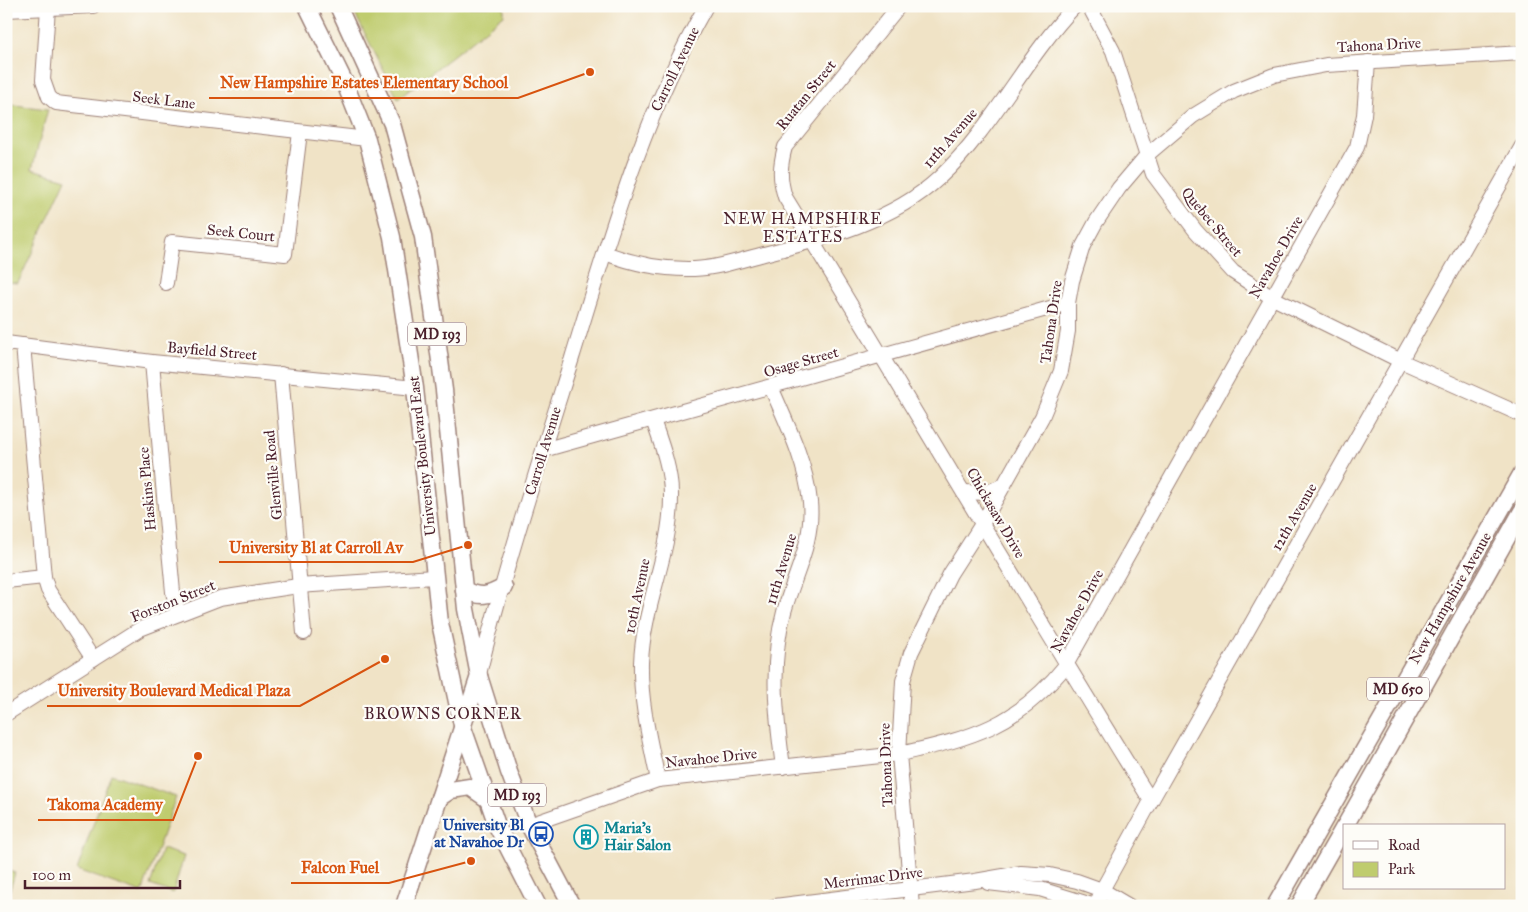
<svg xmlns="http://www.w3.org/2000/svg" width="1528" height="912" font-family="'IM FELL Great Primer',serif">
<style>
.green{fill:#bfcc6e;stroke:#84764c}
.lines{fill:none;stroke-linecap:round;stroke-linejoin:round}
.minor-casing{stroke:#9d8178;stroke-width:16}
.major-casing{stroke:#9d8178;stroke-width:19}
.minor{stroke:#fff;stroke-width:14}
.major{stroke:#fff;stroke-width:16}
.labels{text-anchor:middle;stroke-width:4.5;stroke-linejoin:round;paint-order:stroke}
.shield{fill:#fdfcf7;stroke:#806168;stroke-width:1}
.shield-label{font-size:14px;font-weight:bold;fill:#4a1f2b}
.street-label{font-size:15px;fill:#4a1f2b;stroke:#fdfcf7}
.transit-label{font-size:15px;font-weight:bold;fill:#164399;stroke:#fdfcf7;text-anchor:end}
.culture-label{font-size:15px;font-weight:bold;fill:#0d838f;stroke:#fdfcf7;text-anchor:start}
.neighbourhood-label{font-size:16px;letter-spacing:1px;fill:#4a1f2b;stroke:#fdfcf7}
.leader{fill:none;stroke:#d8530f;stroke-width:2}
.callout-dot{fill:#d8530f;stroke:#fdfcf7;stroke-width:2}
.callout-label{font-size:16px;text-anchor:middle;font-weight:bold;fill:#d8530f;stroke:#fdfcf7;stroke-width:4.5;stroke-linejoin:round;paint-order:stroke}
</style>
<rect width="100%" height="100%" fill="#fdfcf7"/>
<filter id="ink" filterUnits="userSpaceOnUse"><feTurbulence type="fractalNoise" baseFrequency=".02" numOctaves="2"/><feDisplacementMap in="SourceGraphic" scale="10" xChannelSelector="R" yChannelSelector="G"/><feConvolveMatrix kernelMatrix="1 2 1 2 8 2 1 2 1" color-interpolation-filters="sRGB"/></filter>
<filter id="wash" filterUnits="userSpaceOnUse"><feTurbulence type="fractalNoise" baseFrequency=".0096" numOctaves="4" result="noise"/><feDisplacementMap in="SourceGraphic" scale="20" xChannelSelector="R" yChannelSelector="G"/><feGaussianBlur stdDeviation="1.12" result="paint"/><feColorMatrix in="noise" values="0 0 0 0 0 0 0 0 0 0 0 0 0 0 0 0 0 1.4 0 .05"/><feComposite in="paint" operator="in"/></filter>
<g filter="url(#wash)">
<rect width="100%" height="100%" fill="#f0e3c6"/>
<g class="green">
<polygon points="351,6 504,6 504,15 398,99"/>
<polygon points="6,104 48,109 32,169 66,179 18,283 6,282"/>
<polygon points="111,774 176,797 142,893 77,870"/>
<polygon points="162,849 184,856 173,893 150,885"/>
<polygon points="6,870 15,873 6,902"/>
</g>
</g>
<g filter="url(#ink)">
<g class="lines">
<g class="minor-casing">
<g id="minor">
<path d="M 899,6 L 785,147 C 780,165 779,178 785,197 C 908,397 1026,601 1151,801"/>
<polyline points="1089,6 1113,51 1153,174 1195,230 1233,272 1271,297 1401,361 1522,415"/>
<polyline points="48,8 43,80 49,97 56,103 367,139"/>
<polyline points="6,10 93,6"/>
<path d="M 605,253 C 634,264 663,270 694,269 C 718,268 741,260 764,254 C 823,239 893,221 939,178 C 993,128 1024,59 1075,6"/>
<polyline points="166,283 172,242 285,254 300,132"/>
<polyline points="6,343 152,362 415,388"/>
<polyline points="23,345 44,577 48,590 93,659"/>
<polyline points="152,362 167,529 173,592 178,614"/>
<polyline points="281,374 304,633"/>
<path d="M 771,387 C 787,424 806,462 810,502 C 814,542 794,575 784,612 C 770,663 776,715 783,767"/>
<path d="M 653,420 C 661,443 671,469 671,494 C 672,552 643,605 641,663 C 640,702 650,741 658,780"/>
<polyline points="543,450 1068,303"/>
<polyline points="964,492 986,493 1004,485"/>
<polyline points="6,581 44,577"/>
<path d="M 479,674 C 505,568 539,463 572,358 C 609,238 643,116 706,6"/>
<polyline points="6,714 140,629 220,598 298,586 434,577"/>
<path d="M 529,825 L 658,780 L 899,754 C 973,738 1017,726 1066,665 L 1357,147 L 1364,115 L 1368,62"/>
<polyline points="988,883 1040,889 1095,906"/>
<polyline points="775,906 975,881 1021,873 1050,875 1077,881 1102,890 1129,906"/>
<polyline points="912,906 899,754 903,681 911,653 950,574 982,524 1042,417 1061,371 1068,331 1068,303 1072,281 1083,246 1096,222 1119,188 1147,155 1193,116 1234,91 1274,75 1326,65 1522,53"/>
<polyline points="1096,906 1102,890 1151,801 1522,146"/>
</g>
</g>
<g class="major-casing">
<g id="major">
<polyline points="307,6 344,81 367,139 392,237 415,388 440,623 462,725 498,828 538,906"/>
<polyline points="338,6 392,124 423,237 444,390 466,609 479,676 509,772 529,825 572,906"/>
<path d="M 464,590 C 481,598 488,596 504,587"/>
<polyline points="439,798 451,790 470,787 487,799"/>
<polyline points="1345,826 1522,511"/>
<polyline points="404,906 479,676"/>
<polyline points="1275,906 1522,473"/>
<polyline points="1299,906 1344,827"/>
</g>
</g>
<use href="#minor" class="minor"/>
<use href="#major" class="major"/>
</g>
</g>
<defs>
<g id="bus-ring" transform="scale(1.25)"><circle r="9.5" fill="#fdfcf7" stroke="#1a4fb4" stroke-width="1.5"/><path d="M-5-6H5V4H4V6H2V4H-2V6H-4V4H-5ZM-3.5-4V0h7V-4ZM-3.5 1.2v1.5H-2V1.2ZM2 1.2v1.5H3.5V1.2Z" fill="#1a4fb4"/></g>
<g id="building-ring" transform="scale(1.25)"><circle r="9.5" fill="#fdfcf7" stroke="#0f9aa8" stroke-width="1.5"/><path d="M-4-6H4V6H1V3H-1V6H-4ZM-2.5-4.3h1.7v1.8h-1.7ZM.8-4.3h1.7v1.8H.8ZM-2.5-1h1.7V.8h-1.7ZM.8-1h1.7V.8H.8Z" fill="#0f9aa8"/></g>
</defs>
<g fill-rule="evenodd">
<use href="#bus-ring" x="541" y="834"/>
<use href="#building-ring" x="586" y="837"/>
</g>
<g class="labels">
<g class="shield">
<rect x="408" y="322.5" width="58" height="23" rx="4"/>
<rect x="1367" y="677.5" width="62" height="23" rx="4"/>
<rect x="488" y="783.5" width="58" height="23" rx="4"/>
</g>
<g class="shield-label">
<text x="437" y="339">MD 193</text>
<text x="1398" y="694">MD 650</text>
<text x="517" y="800">MD 193</text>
</g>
<g class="street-label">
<text transform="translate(1379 45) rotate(-3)" y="5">Tahona Drive</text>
<text transform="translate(675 69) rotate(-64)" y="5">Carroll Avenue</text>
<text transform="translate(806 95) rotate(-51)" y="5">Ruatan Street</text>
<text transform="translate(164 100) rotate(7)" y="5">Seek Lane</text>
<text transform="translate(950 138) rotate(-49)" y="5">11th Avenue</text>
<text transform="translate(1212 222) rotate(50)" y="5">Quebec Street</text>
<text transform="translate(241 233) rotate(6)" y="5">Seek Court</text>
<text transform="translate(1276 257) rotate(-60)" y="5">Navahoe Drive</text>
<text transform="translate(1051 322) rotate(-82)" y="5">Tahona Drive</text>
<text transform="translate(212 351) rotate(5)" y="5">Bayfield Street</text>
<text transform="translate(801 362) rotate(-16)" y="5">Osage Street</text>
<text transform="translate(543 451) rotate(-73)" y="5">Carroll Avenue</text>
<text transform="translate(422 456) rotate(-96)" y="5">University Boulevard East</text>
<text transform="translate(273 475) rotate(-95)" y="5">Glenville Road</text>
<text transform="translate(147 489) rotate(-95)" y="5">Haskins Place</text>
<text transform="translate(996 513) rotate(60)" y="5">Chickasaw Drive</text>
<text transform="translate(1294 517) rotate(-60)" y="5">12th Avenue</text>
<text transform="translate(781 569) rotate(-73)" y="5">11th Avenue</text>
<text transform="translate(637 596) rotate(-78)" y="5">10th Avenue</text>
<text transform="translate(1450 598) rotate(-60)" y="5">New Hampshire Avenue</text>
<text transform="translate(173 601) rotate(-22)" y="5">Forston Street</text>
<text transform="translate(1077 611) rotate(-61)" y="5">Navahoe Drive</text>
<text transform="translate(711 758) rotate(-6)" y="5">Navahoe Drive</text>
<text transform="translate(886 765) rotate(-92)" y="5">Tahona Drive</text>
<text transform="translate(873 878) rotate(-7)" y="5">Merrimac Drive</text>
</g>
<g class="transit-label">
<text x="524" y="830">University Bl<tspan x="524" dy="17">at Navahoe Dr</tspan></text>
</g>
<g class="culture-label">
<text x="604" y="833">Maria's<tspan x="604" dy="17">Hair Salon</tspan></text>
</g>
<g class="neighbourhood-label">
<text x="803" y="224">NEW HAMPSHIRE<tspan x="803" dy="18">ESTATES</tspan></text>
<text x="443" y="719">BROWNS CORNER</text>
</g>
</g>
<path class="leader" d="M590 72L518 98H209M468 545L413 562H219M385 659L300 706H47M198 756L173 820H38M471 861L389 883H291"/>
<g class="callout-dot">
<circle cx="590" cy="72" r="5"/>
<circle cx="468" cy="545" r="5"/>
<circle cx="385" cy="659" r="5"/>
<circle cx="198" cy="756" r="5"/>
<circle cx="471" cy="861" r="5"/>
</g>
<g class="callout-label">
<text x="364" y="88">New Hampshire Estates Elementary School</text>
<text x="316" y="553">University Bl at Carroll Av</text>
<text x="174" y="696">University Boulevard Medical Plaza</text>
<text x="105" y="810">Takoma Academy</text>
<text x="340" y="873">Falcon Fuel</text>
</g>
<rect width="1528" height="912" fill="none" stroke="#fdfcf7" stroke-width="25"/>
<rect x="1343" y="824" width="162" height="65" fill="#fdfcf7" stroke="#b5a4a5"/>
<rect x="1353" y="841" width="25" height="8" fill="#ffffff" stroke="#b5a4a5"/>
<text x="1388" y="850" font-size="15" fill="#4a1f2b">Road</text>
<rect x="1353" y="862" width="25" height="15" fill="#bfcc6e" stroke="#b5a4a5"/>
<text x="1388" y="874" font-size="15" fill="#4a1f2b">Park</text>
<path d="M25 880v8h155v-8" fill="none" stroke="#4a1f2b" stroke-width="2.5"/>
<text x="32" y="880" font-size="15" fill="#4a1f2b" stroke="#fdfcf7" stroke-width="4" paint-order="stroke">100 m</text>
</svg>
